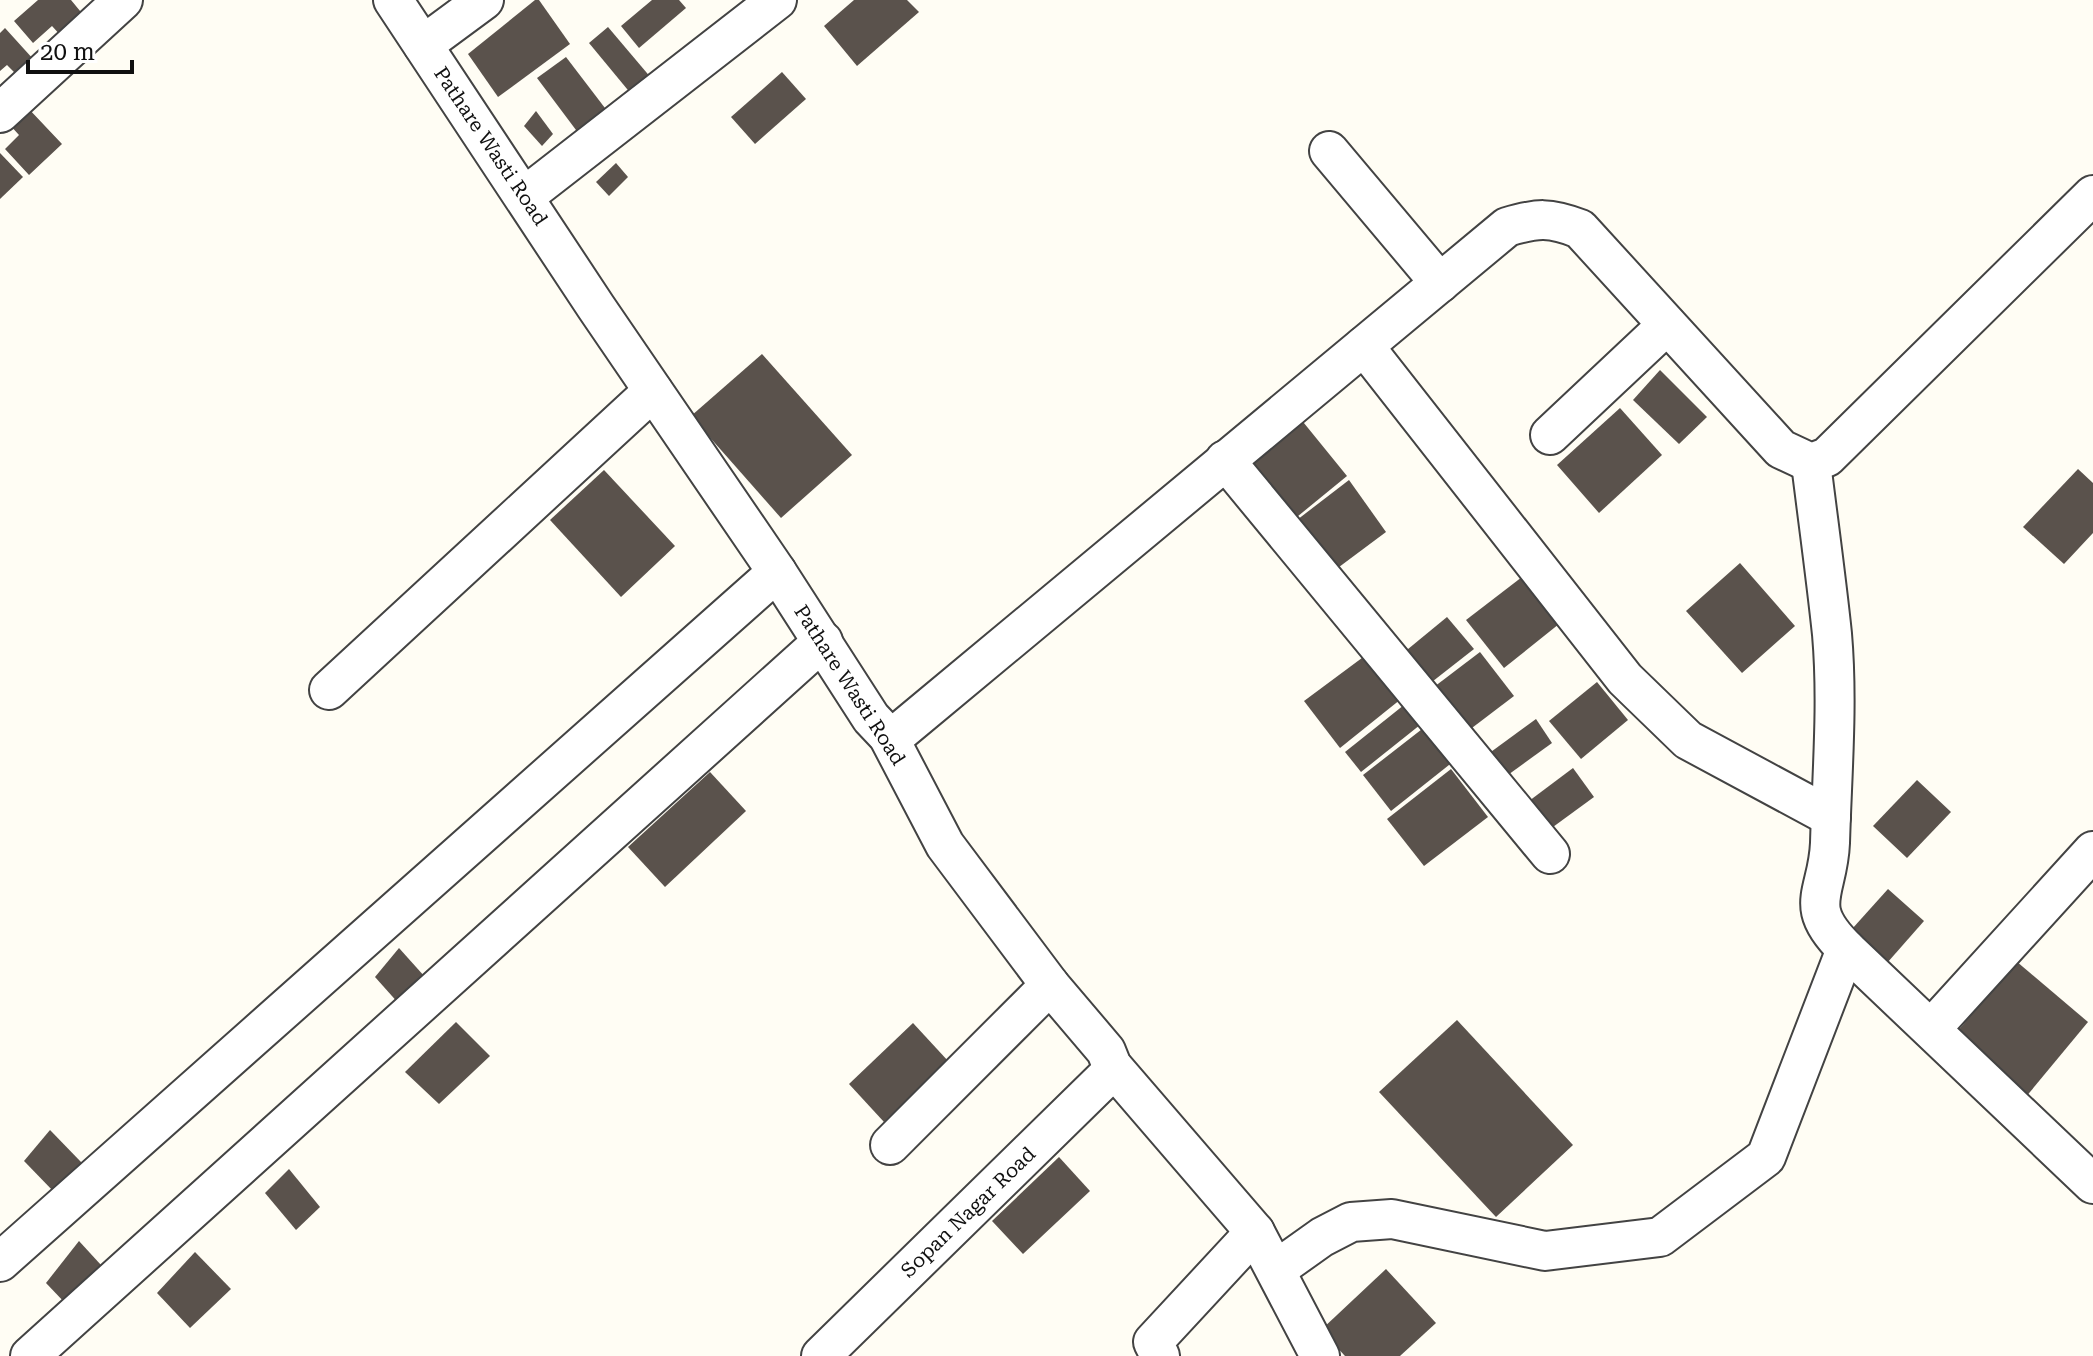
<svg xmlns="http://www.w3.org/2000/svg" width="2093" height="1356" font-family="'Roboto Serif',serif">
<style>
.building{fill:#5a524c}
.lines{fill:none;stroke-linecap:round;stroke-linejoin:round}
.minor-casing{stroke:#434343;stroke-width:42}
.minor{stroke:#fff;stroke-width:38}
.labels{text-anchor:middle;stroke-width:8;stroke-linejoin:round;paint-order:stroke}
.street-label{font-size:20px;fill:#101010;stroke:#fff}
</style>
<rect width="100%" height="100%" fill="#fffdf4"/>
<g class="building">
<polygon points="38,0 71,0 85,17 62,37 52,26 33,43 14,21"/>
<polygon points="535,0 539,0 570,44 498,97 468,54"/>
<polygon points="652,0 679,0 686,8 639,48 621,26"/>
<polygon points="854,0 907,0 919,12 857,66 824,26"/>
<polygon points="608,27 652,79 632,95 589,43"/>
<polygon points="5,28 34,60 17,75 7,65 0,71 0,33"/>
<polygon points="566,57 608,112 579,134 537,78"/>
<polygon points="782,72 806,99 755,144 731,117"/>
<polygon points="27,107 62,144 29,175 5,149 19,135 9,124"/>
<polygon points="536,111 553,134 542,146 524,126"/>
<polygon points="0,153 23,177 0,199"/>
<polygon points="616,163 628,177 609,196 596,182"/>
<polygon points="762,354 852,455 781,518 691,416"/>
<polygon points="1660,370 1707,417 1679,444 1633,400"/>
<polygon points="1620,408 1662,455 1599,513 1557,465"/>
<polygon points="1295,412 1347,476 1292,521 1240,457"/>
<polygon points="2078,469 2093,483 2093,533 2064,564 2023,527"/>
<polygon points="604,470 675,546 621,597 550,520"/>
<polygon points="1349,480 1386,532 1331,573 1293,523"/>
<polygon points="1740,563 1795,626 1742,673 1686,611"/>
<polygon points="1522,577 1559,624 1504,668 1466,620"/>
<polygon points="1447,617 1474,649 1428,685 1402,654"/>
<polygon points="1370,652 1406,695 1340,748 1304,701"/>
<polygon points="1480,652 1514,696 1464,734 1430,690"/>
<polygon points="1597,682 1628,720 1581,759 1549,721"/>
<polygon points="1409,701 1425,721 1361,772 1345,752"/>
<polygon points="1536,719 1552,743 1501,780 1484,757"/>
<polygon points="1426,726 1454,761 1391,811 1363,775"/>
<polygon points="1573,768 1594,797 1542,835 1521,807"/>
<polygon points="1451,769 1488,817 1424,866 1387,819"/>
<polygon points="710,772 746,811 665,887 628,847"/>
<polygon points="1917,780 1951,812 1907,858 1873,826"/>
<polygon points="1888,889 1924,921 1880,971 1843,939"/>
<polygon points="399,948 425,977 400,1005 375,977"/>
<polygon points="2016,961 2088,1022 2025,1098 1952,1038"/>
<polygon points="1457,1020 1573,1145 1496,1217 1379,1092"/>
<polygon points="456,1022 490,1056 439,1104 405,1072"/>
<polygon points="913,1023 949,1062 884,1122 849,1084"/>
<polygon points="50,1130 82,1163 55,1193 24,1161"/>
<polygon points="1059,1157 1090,1191 1023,1254 992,1221"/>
<polygon points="289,1169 320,1207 296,1230 265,1193"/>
<polygon points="79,1241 101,1265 66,1304 46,1283"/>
<polygon points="195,1252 231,1289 190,1328 157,1293"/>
<polygon points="1386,1269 1436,1323 1400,1356 1345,1356 1321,1330"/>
</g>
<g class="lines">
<g class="minor-casing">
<g id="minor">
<polyline points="393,0 596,307 777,572 871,718 888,736 945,845 1050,985 1106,1051 1112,1066 1255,1232 1320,1356"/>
<polyline points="423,45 484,0"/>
<polyline points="0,113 123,0"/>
<polyline points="1329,151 1440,283"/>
<polyline points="525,196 777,0"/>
<polyline points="1364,346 1625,679 1688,740 1831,817"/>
<polyline points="1550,435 1667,325"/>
<polyline points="1225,460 1550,854"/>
<path d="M 1811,463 C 1818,520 1826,577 1832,634 C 1838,703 1832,773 1830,843 C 1828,894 1801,905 1846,949 L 2093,1184"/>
<polyline points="329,690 653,391"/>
<path d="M 888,736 L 902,730 L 1507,227 C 1537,218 1550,217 1580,229 L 1781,449 L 1811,463 L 1827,457 L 2093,195"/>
<polyline points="1931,1029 2093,851"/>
<polyline points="890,1145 1050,985"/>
<polyline points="0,1262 777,572"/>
<polyline points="1277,1269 1322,1237 1351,1222 1392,1219 1545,1251 1660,1237 1766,1157 1846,949"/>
<polyline points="30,1356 823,641"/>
<polyline points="821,1356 1107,1076 1112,1066"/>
<polyline points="1160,1356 1153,1342 1255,1232"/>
</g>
</g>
<use href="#minor" class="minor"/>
</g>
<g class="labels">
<g class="street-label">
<text transform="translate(491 146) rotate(56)" y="7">Pathare Wasti Road</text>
<text transform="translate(850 685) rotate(57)" y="7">Pathare Wasti Road</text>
<text transform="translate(968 1212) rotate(-44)" y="7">Sopan Nagar Road</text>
</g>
</g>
<path d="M28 60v12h104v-12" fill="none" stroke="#101010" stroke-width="4"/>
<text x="40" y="60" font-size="24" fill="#101010" stroke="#ffffff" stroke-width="6" paint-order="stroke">20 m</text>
</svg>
